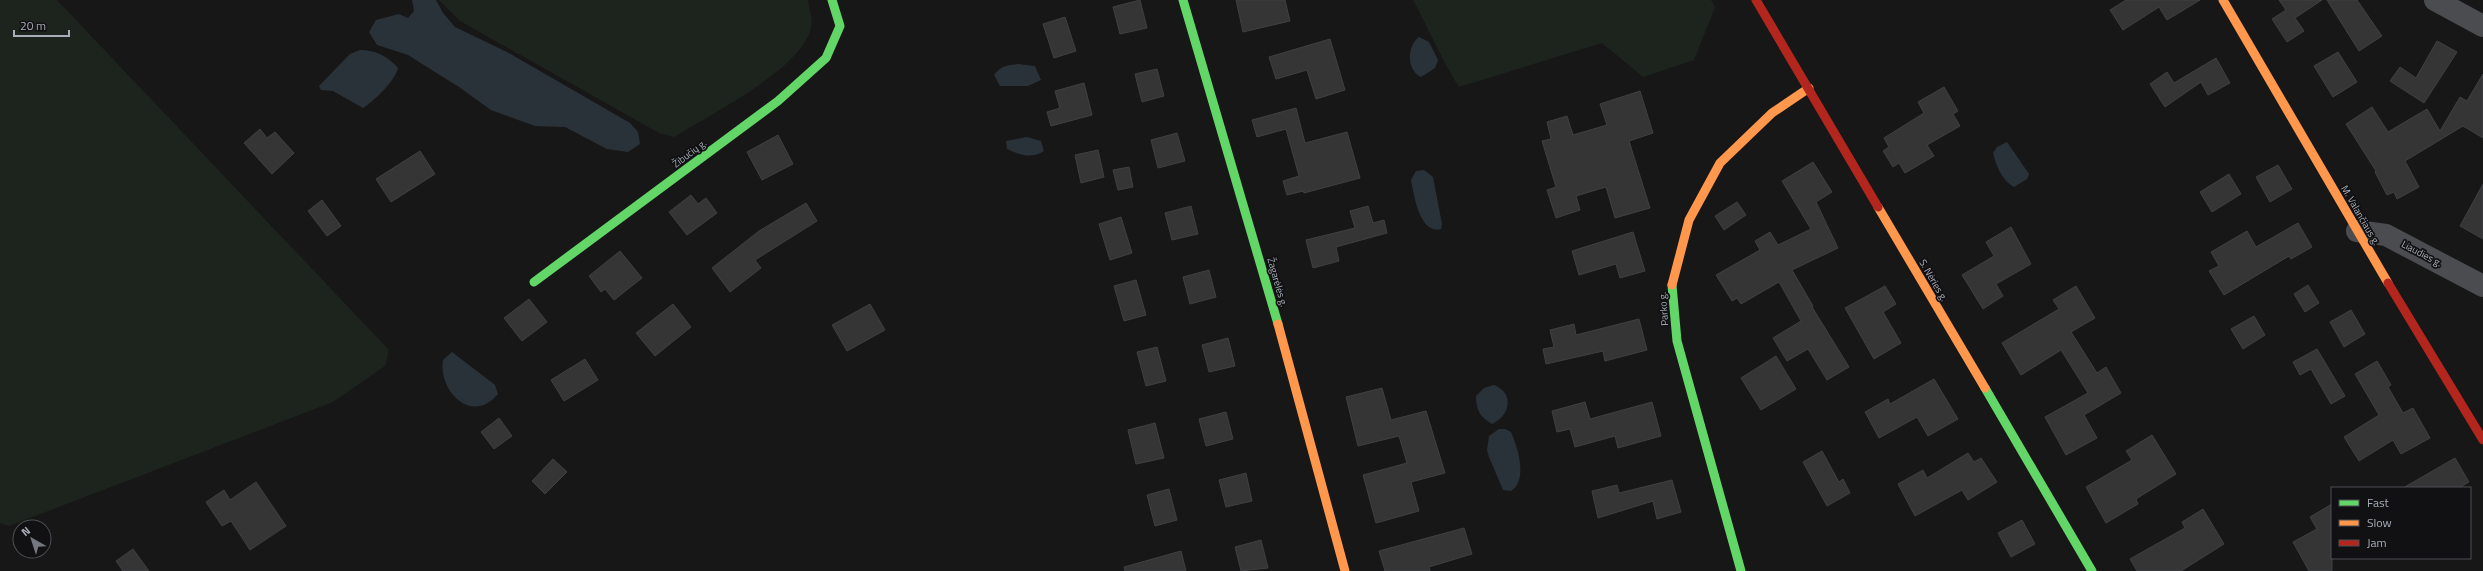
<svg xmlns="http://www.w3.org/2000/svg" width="2483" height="571" font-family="'Titillium Web',sans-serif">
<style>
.green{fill:#1d241e}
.water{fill:#2a3239}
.building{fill:#353536;stroke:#3f4043}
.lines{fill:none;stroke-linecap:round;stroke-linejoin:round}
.street{stroke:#4b4c50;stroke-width:22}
.fast{stroke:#63d668;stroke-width:9}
.slow{stroke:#ff974d;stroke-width:9}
.jam{stroke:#b3261e;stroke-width:9}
.labels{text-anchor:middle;stroke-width:3.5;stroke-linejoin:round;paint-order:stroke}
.street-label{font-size:10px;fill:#a8adb8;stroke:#111113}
</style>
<rect width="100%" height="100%" fill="#171717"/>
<g class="green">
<polygon points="0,0 57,0 389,350 385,366 333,402 9,526 0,523"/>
<path d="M 439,0 L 808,0 C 809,8 813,19 811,27 C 804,68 709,115 674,137 L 659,133 L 460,21 Z"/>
<path d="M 1413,0 L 1711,0 L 1715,7 L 1694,60 L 1643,77 L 1602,43 L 1459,87 C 1441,59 1429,29 1413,0 Z"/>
</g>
<g class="water">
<polygon points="412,0 436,0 443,13 455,27 507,52 630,123 638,132 640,144 628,152 607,149 565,127 535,126 491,110 459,87 408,55 377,45 369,32 376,20 399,14 408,18 414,11"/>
<path d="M 1419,37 L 1429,42 L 1438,60 L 1435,68 L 1421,77 C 1406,70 1407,46 1419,37 Z"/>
<path d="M 360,50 C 375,50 388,56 398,68 C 395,81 375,100 363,108 L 333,91 L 321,90 L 319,86 L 350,54 Z"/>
<path d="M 1018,64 L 1035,66 L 1041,80 L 1028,86 L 1000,86 L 994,75 C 1000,66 1008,65 1018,64 Z"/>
<path d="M 1027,137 L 1041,141 L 1044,151 C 1032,159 1019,155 1007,149 L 1006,141 Z"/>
<path d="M 2007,142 L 2029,174 L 2027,179 L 2014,187 C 2002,181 1996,165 1993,153 L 1997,147 Z"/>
<path d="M 1424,170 L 1433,177 L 1442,224 L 1441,229 C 1420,235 1414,196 1411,180 L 1416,171 Z"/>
<path d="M 452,352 L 495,385 L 498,394 C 471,426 438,390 443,360 Z"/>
<path d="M 1494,385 C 1515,393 1510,416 1492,424 C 1480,417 1476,410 1476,396 L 1484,388 Z"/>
<path d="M 1505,429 L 1511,432 C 1518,448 1528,480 1511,491 L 1503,490 L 1489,457 L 1487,450 L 1489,436 L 1499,429 Z"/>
</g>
<g class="building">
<polygon points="1140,0 1147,28 1120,34 1113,7"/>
<polygon points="1236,0 1285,0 1290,21 1243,32"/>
<polygon points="2126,0 2200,0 2167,20 2159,7 2123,30 2110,10"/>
<polygon points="2279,0 2322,0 2295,18 2304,31 2287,42 2272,19 2286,10"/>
<polygon points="2327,0 2357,0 2382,36 2359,51"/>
<polygon points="1065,17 1076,51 1054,58 1043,24"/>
<polygon points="1330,39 1345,90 1316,99 1307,70 1276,79 1269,57"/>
<polygon points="2437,41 2457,52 2424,103 2390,81 2400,67 2416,78"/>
<polygon points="2338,52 2357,82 2333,97 2314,66"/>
<polygon points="2216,58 2230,83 2208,95 2201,82 2165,107 2150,84 2167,72 2174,83"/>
<polygon points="1157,69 1164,96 1142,102 1135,74"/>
<polygon points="2483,74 2483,138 2463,126 2405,161 2419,187 2397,199 2394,192 2387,195 2375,172 2376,171 2346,124 2372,107 2388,132 2427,109 2440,131 2460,97 2467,101"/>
<polygon points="1084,83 1092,115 1051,126 1047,112 1060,108 1055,91"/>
<polygon points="1944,87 1958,111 1953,114 1960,126 1927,145 1934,156 1905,173 1899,163 1893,167 1883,151 1889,147 1884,138 1924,113 1918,102"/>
<polygon points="1640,91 1653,133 1629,141 1650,208 1615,218 1606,187 1576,196 1580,210 1556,218 1547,190 1556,187 1542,141 1551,139 1547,122 1567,116 1573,135 1607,125 1600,104"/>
<polygon points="1296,108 1305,143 1347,132 1360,178 1304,193 1303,191 1287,195 1283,181 1299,176 1286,129 1257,137 1252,120"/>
<polygon points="260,129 267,138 275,132 294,153 272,174 244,143"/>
<polygon points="1177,133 1185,161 1158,168 1151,140"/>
<polygon points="778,135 793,164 762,180 747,152"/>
<polygon points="1098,150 1104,177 1081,183 1075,155"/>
<polygon points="420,151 435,174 391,202 376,179"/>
<polygon points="1813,162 1832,192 1816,202 1838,248 1792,270 1813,306 1812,307 1849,367 1827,380 1808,349 1787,361 1773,338 1801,321 1779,282 1741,304 1737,298 1732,301 1716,275 1760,250 1755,241 1770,232 1778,245 1811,229 1782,181"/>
<polygon points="2278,165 2292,189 2270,202 2256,177"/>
<polygon points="1129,167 1133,187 1118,190 1113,170"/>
<polygon points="2229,174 2241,194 2212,212 2200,192"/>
<polygon points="2483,184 2483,239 2460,226"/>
<polygon points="691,195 698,204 706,198 717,213 687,235 669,212"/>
<polygon points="322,200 341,226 327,236 308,211"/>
<polygon points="1737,202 1746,215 1724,230 1715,216"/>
<polygon points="806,203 817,221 755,260 761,268 730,292 712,268 759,231"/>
<polygon points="1191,206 1198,234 1172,240 1165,213"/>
<polygon points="1368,206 1373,223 1384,220 1387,233 1336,247 1339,261 1313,268 1306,240 1355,228 1350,211"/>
<polygon points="1121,217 1132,253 1110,260 1099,224"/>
<polygon points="2298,223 2312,247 2291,259 2289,256 2224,295 2209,271 2219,266 2211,252 2247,231 2256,247"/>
<polygon points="2011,227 2031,264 1996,284 2003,296 1983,309 1962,275 1994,256 1986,242"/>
<polygon points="1633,232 1645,271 1620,278 1616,264 1579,275 1572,251"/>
<polygon points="620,251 642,278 614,300 605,289 601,292 589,276"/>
<polygon points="1209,270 1216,297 1190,304 1183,277"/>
<polygon points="1136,280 1146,315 1124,321 1114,286"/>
<polygon points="2308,285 2319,303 2305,312 2294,294"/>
<polygon points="1885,286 1896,304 1883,312 1901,343 1874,359 1845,308"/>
<polygon points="2076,286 2095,318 2071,332 2097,373 2106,367 2121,393 2084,415 2097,438 2066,455 2045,417 2088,393 2061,350 2021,375 2002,343 2059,309 2053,300"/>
<polygon points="529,299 547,322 522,341 504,318"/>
<polygon points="673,304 691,327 655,356 636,333"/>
<polygon points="870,304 885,330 847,351 832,325"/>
<polygon points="2351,310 2365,334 2344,347 2330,322"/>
<polygon points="2254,316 2265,335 2243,349 2231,329"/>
<polygon points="1639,319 1647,350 1605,361 1603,351 1546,364 1543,349 1554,347 1550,330 1574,324 1576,335"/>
<polygon points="1228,338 1235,366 1209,372 1202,345"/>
<polygon points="1157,347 1166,381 1146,386 1137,352"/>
<polygon points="2317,349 2345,396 2331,404 2311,369 2300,375 2293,362"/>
<polygon points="1776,356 1796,389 1761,410 1741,378"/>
<polygon points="585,359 598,380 564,401 551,380"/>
<polygon points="2377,361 2391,385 2388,387 2403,413 2413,408 2430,438 2401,454 2393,440 2359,461 2344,437 2379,415 2355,374"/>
<polygon points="1934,379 1958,419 1928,436 1917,417 1879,438 1865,412 1888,399 1890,404"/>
<polygon points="1382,388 1391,420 1426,411 1445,473 1411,482 1419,511 1376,523 1363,475 1407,463 1399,436 1358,446 1346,397"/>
<polygon points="1585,402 1590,419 1652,402 1661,436 1618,448 1615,436 1575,447 1570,429 1557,432 1552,411"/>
<polygon points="1226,412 1233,439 1206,446 1199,419"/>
<polygon points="499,418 512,436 494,449 481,432"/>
<polygon points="1155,423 1164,458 1136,464 1128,430"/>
<polygon points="2152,435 2176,474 2136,499 2138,504 2106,523 2086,487 2132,460 2126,451"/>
<polygon points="1822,451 1839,482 1843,479 1850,493 1827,506 1803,462"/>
<polygon points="1968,453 1974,462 1981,458 1997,482 1968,500 1962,490 1915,516 1898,484 1923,470 1927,478"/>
<polygon points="2455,458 2469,482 2459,488 2403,488"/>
<polygon points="553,459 567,472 545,494 532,481"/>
<polygon points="1246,473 1252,501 1226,507 1219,480"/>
<polygon points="1672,480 1681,512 1657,519 1653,501 1598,518 1592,491 1617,485 1619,493"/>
<polygon points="256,482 286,526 250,550 231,521 222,526 206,502 224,490 230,500"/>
<polygon points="1169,489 1177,520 1155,526 1147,495"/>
<polygon points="2332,504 2332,571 2309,571 2293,542 2317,529 2310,517"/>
<polygon points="2203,509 2224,544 2181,571 2137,571 2130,559 2185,528 2182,522"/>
<polygon points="2022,520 2035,544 2011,557 1998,533"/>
<polygon points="1464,528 1472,554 1429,567 1430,571 1385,571 1379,551"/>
<polygon points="1261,540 1268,568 1241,571 1235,547"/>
<polygon points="133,549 149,571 123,571 116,561"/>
<polygon points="1181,551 1186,571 1125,571 1124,567"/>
</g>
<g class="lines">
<g class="street">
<polyline points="2435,0 2483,26"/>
<polyline points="2357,231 2386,235 2483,286"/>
</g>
<g class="fast">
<polyline points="1183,0 1278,324"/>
<polyline points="534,282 778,101 826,58 840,26 832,0"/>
<polyline points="1672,285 1677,341 1741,571"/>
<polyline points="1985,388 2092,571"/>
</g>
<g class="slow">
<polyline points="2223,0 2388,283"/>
<polyline points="1878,207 1985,388"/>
<polyline points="1672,285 1689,220 1720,163 1772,113 1809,88"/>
<polyline points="1278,324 1345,571"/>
</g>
<g class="jam">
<polyline points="1756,0 1878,207"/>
<polyline points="2388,283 2483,440"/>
</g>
</g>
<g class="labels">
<g class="street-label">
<text transform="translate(689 153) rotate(-37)" y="4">Žibučių g.</text>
<text transform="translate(2361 215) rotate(60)" y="4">M. Valančiaus g.</text>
<text transform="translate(2422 253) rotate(28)" y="4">Liaudies g.</text>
<text transform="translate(1934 280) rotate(60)" y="4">S. Nėries g.</text>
<text transform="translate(1278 282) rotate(74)" y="4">Žagarėlės g.</text>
<text transform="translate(1663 309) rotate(-94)" y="4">Parko g.</text>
</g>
</g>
<rect x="2331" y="487" width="140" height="72" fill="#111113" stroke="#4d4f55"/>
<rect x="2339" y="500" width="20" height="6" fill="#63d668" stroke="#4d4f55"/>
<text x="2367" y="507" font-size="12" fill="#a8adb8">Fast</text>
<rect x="2339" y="520" width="20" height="6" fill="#ff974d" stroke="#4d4f55"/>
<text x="2367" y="527" font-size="12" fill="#a8adb8">Slow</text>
<rect x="2339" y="540" width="20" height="6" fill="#b3261e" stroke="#4d4f55"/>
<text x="2367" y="547" font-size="12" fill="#a8adb8">Jam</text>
<g transform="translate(32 539) rotate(321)"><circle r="19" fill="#111113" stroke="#4d4f55"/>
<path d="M0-3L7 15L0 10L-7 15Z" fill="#757880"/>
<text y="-6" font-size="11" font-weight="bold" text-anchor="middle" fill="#a8adb8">N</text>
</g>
<path d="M14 30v6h55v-6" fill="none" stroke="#a8adb8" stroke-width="2"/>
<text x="20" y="30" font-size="12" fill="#a8adb8" stroke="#111113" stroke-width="3" paint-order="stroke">20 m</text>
</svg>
